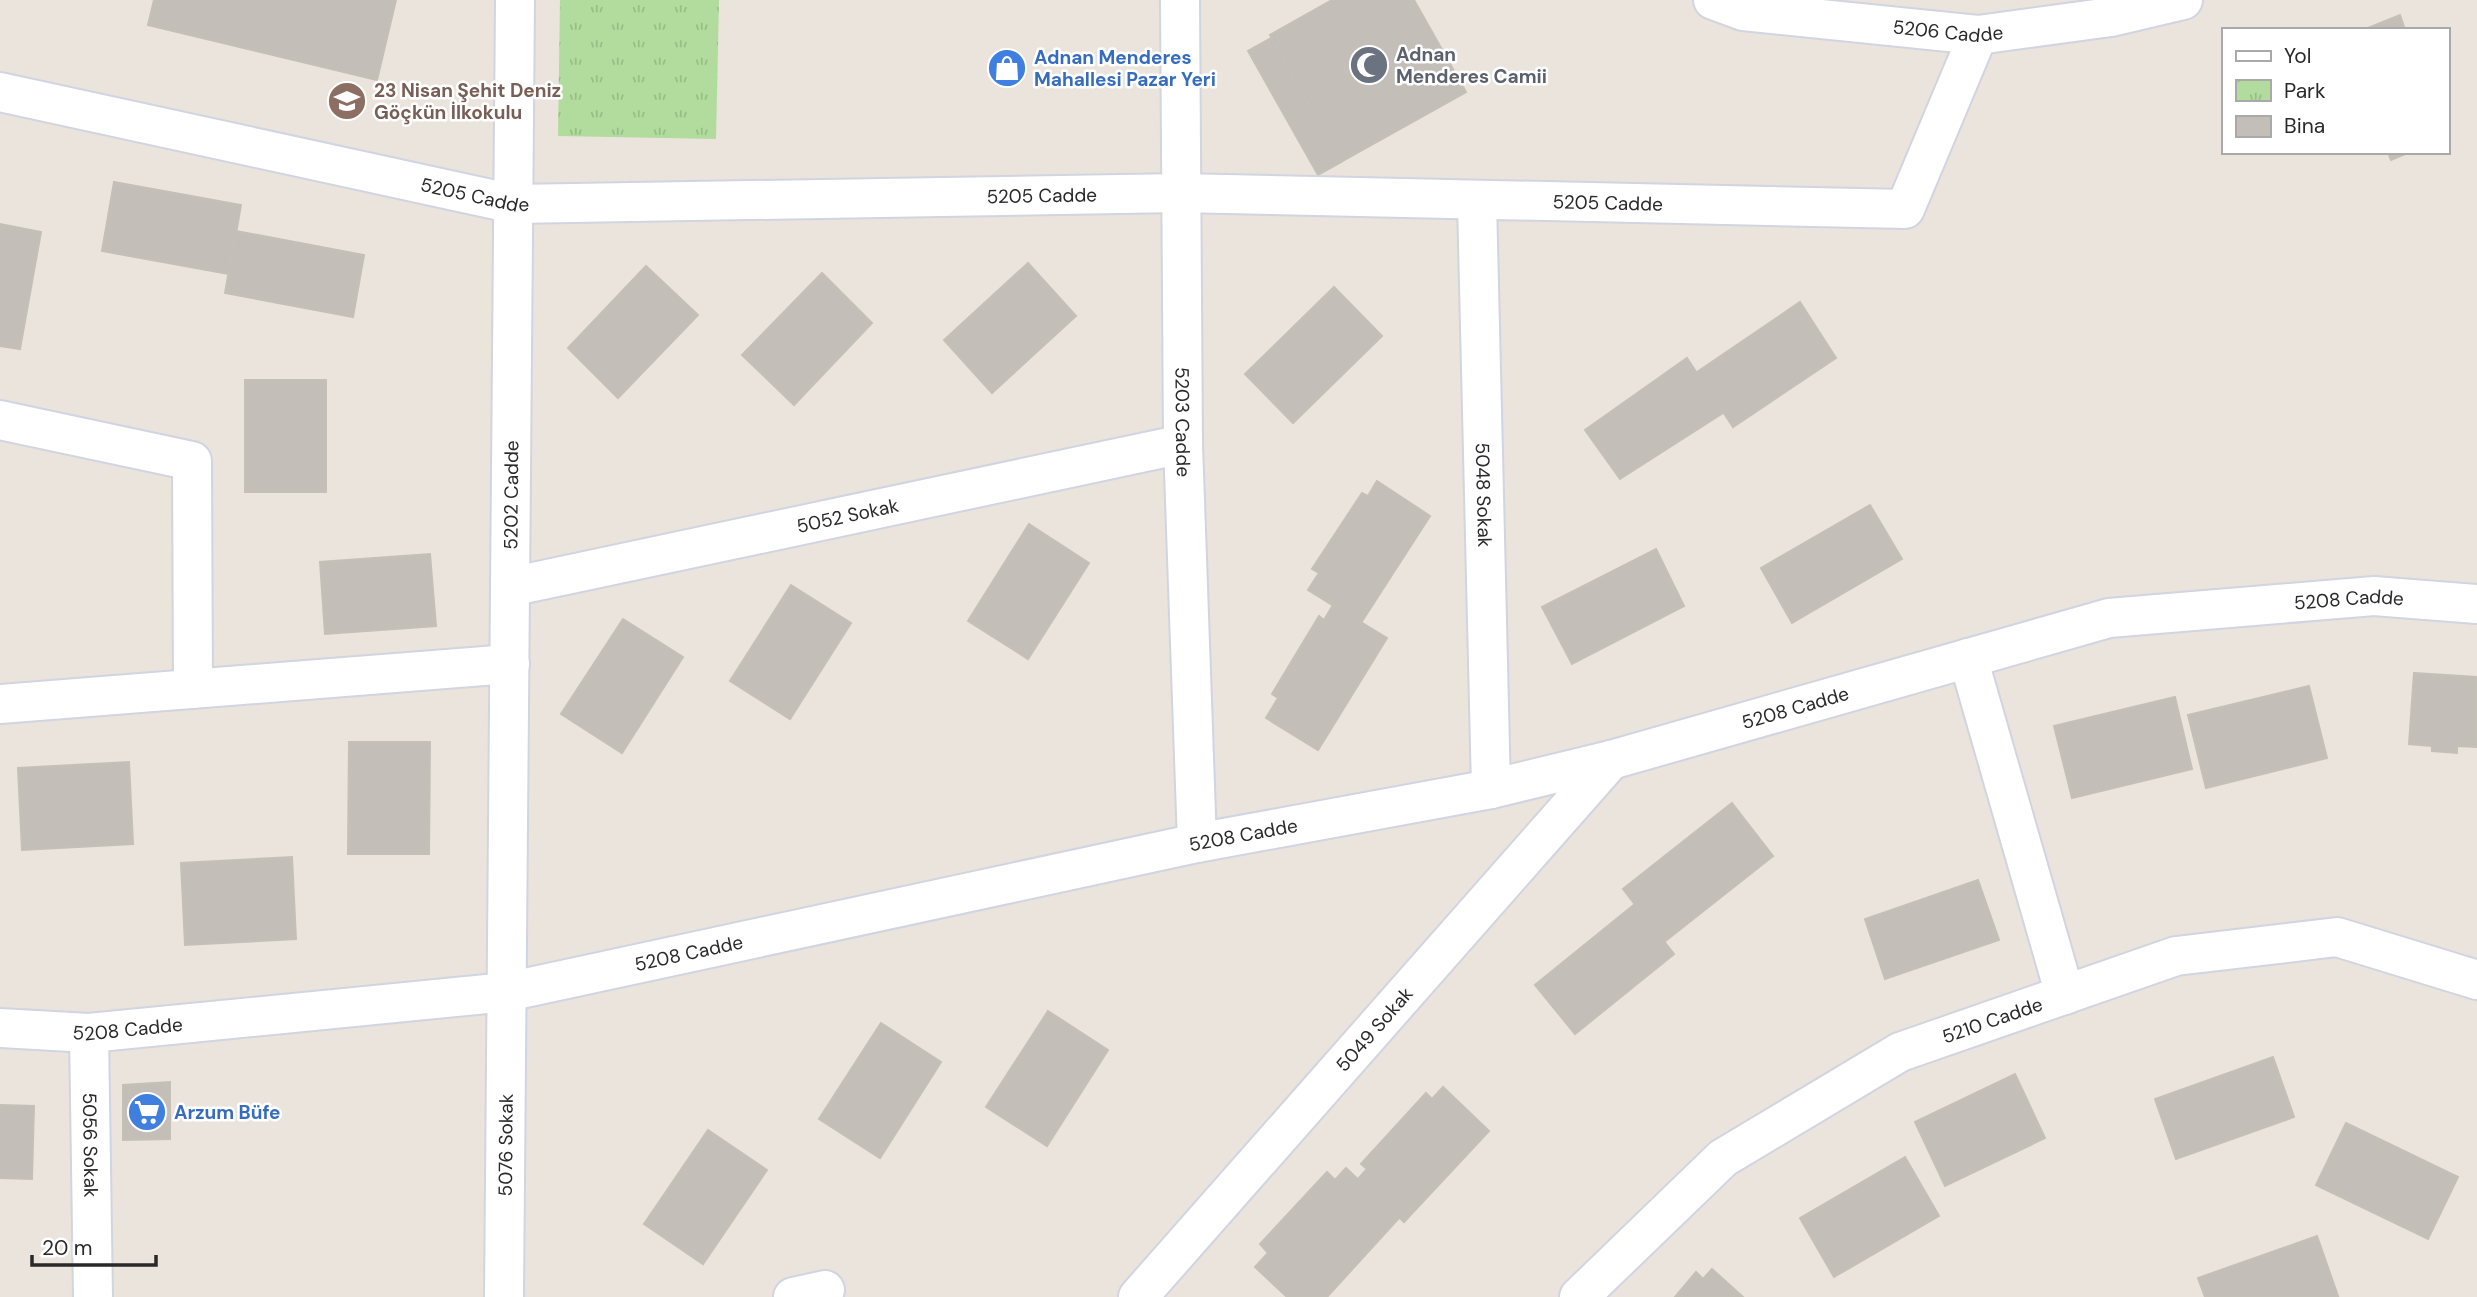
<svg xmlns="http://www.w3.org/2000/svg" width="2477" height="1297" font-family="'DM Sans',sans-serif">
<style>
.park{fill:url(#park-tufts)}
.building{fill:#c3beb8;stroke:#c5c0b6;stroke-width:2}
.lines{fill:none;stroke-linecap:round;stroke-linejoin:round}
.street-casing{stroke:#d1d4e1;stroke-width:42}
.street{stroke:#fff;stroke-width:38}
.labels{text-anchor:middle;stroke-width:5;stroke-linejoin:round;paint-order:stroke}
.street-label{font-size:19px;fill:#292929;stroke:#fff}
.worship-label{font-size:19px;font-weight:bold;fill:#5b616d;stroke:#fff;text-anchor:start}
.shop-label{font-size:19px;font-weight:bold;fill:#366cbe;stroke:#fff;text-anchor:start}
.education-label{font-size:19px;font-weight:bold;fill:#785e54;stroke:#fff;text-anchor:start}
</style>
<defs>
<pattern id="park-tufts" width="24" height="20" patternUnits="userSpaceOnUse" patternTransform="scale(1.75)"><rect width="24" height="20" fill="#b1dc9d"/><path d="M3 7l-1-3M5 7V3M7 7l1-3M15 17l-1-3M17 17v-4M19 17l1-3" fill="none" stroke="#98bd87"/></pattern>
</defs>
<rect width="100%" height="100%" fill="#eae4dc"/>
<polygon class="park" points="560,0 719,0 716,139 558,136"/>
<g class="building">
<polygon points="154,0 396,0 377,80 148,25"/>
<polygon points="1332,0 1414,0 1466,92 1341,162 1270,35"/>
<polygon points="2400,15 2405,30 2363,30"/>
<polygon points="1271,38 1341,162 1318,175 1248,51"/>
<polygon points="2388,152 2410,152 2391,160"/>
<polygon points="114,182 241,205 229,274 102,251"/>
<polygon points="0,224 41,232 20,349 0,346"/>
<polygon points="236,231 364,255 353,317 225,293"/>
<polygon points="1028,263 1076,316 992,393 944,340"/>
<polygon points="646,266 698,315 618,398 568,348"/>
<polygon points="822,273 872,323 794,405 742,355"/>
<polygon points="1334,287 1382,336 1293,423 1245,374"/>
<polygon points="1800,302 1836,358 1733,427 1697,372"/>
<polygon points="1687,358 1723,413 1620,479 1585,430"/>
<rect x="245" y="380" width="81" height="112"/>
<polygon points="1377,481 1430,516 1361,623 1308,590 1319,573 1312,569 1362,493 1368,496"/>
<polygon points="1870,505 1902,559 1792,623 1761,568"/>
<polygon points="1029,524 1089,563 1028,659 968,621"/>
<polygon points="1656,549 1684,606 1572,664 1542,607"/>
<polygon points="430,554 436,626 325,634 320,562"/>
<polygon points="791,585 851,623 790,719 730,681"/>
<polygon points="1333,605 1387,638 1318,750 1266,718 1278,698 1272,694 1319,616 1324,620"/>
<polygon points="623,619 683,657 622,753 561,714"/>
<polygon points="2414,673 2477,677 2477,747 2457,746 2457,753 2432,751 2432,746 2409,744"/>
<polygon points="2309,686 2327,758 2206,788 2188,715"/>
<polygon points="2175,697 2192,769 2072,798 2054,726"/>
<polygon points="349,742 430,742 429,854 348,854"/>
<polygon points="129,762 133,844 22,850 18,768"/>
<polygon points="1732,803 1773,856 1664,942 1623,889"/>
<polygon points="292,857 296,939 185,945 181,863"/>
<polygon points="1978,880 1999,940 1885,979 1865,919"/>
<polygon points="1635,904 1674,954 1575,1034 1535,985"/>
<polygon points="1048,1011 1108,1050 1047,1146 986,1107"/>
<polygon points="881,1023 941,1062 880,1158 819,1119"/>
<polygon points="2273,1057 2294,1117 2176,1159 2155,1099"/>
<polygon points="2015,1074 2045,1138 1945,1186 1915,1122"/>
<polygon points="170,1082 170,1139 123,1140 123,1085"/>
<polygon points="1443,1087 1489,1131 1404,1222 1358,1179 1367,1169 1361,1164 1426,1093 1432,1099"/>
<polygon points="0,1105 34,1106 32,1179 0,1178"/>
<polygon points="2346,1123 2458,1177 2428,1239 2316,1185"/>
<polygon points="708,1130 767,1170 703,1264 644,1224"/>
<polygon points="1905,1157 1939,1216 1834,1277 1800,1218"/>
<polygon points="1346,1168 1399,1218 1327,1297 1287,1297 1255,1267 1268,1253 1260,1244 1327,1172 1335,1180"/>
<polygon points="2317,1236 2338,1296 2205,1297 2198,1278"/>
<polygon points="1712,1269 1743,1297 1675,1297 1696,1272 1703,1279"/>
</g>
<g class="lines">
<g class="street-casing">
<g id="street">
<path id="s1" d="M 1180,0 L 1183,444 L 1197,843"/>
<path id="s2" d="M 1713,0 L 1743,11 L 1978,35 L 2111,17 L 2183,0"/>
<path id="s3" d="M 0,92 L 514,204 L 1180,193 L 1905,209 L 1978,35"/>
<path id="s4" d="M 1477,201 L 1491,789"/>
<polyline points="0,420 192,461 193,689"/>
<path id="s5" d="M 510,587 L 1183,444"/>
<polyline points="1968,658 2065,995"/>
<polyline points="0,704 510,664"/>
<path id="s6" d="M 0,1028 L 89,1033 L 507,992 L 1197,843 L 1491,789 L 1611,760 L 2109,618 L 2374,596 L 2477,604"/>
<path id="s7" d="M 89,1033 L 93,1297"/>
<path id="s8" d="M 504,1297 L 515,0"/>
<polyline points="793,1297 825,1290"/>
<path id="s9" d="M 1138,1297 L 1611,760"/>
<path id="s10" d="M 1579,1297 L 1723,1158 L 1900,1052 L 2176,956 L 2337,937 L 2477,980"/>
</g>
</g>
<use href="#street" class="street"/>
</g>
<defs>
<g id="mosque-disc" transform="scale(2.0125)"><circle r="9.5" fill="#6b7280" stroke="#fff"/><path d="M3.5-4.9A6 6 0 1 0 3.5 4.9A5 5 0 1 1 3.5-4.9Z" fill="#fff"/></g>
<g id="shop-disc" transform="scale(2.0125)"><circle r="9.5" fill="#3f7fe0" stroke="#fff"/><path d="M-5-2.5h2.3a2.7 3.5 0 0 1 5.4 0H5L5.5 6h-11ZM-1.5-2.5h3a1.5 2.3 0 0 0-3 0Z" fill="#fff"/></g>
<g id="school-disc" transform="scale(2.0125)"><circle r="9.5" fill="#8d6e63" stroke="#fff"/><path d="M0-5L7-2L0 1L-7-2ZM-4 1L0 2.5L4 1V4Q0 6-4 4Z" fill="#fff"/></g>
<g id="supermarket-disc" transform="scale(2.0125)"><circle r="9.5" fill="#3f7fe0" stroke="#fff"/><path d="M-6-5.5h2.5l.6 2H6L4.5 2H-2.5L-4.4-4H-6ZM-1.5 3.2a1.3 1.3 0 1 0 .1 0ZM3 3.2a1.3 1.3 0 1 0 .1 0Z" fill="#fff"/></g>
</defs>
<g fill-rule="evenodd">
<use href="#mosque-disc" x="1369" y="65"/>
<use href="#shop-disc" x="1007" y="68"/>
<use href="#school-disc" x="347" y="101"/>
<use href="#supermarket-disc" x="147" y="1112"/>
</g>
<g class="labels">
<g class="street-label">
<text dy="7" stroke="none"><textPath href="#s2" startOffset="238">5206 Cadde</textPath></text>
<text dy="7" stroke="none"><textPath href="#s3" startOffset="486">5205 Cadde</textPath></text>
<text dy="7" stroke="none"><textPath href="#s3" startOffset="1054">5205 Cadde</textPath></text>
<text dy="7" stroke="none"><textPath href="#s3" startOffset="1620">5205 Cadde</textPath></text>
<text dy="7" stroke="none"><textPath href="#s1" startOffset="422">5203 Cadde</textPath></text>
<text dy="7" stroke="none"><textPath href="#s4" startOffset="294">5048 Sokak</textPath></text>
<text dy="7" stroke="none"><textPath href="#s8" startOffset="802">5202 Cadde</textPath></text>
<text dy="7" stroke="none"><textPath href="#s5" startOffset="345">5052 Sokak</textPath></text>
<text dy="7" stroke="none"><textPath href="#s6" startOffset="2396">5208 Cadde</textPath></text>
<text dy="7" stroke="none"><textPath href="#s6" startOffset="1829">5208 Cadde</textPath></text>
<text dy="7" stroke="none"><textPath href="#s6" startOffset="1262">5208 Cadde</textPath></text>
<text dy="7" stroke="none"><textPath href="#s6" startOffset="695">5208 Cadde</textPath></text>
<text dy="7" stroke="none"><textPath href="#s10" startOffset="504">5210 Cadde</textPath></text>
<text dy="7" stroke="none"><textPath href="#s6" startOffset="128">5208 Cadde</textPath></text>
<text dy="7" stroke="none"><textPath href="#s9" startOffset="357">5049 Sokak</textPath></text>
<text dy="7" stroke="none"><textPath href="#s7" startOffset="112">5056 Sokak</textPath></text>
<text dy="7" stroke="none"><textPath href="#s8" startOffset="152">5076 Sokak</textPath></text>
</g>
<g class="worship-label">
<text x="1396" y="61">Adnan<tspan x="1396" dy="22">Menderes Camii</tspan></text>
</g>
<g class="shop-label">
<text x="1034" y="64">Adnan Menderes<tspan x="1034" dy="22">Mahallesi Pazar Yeri</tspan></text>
<text x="174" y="1119">Arzum Büfe</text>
</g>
<g class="education-label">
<text x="374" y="97">23 Nisan Şehit Deniz<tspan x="374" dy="22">Göçkün İlkokulu</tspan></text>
</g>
</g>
<rect x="2222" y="28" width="228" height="126" fill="#ffffff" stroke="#a9a9a9" stroke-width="2"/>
<rect x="2236" y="51" width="35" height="10" fill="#ffffff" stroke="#a9a9a9" stroke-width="2"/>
<text x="2284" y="63" font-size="21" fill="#292929">Yol</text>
<rect x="2236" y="80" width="35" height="21" fill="url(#park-tufts)" stroke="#a9a9a9" stroke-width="2"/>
<text x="2284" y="98" font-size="21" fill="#292929">Park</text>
<rect x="2236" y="116" width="35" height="21" fill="#c3beb8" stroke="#a9a9a9" stroke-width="2"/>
<text x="2284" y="133" font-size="21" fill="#292929">Bina</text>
<path d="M32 1255v10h124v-10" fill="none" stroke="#292929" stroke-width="3.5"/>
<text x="42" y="1255" font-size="21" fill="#292929" stroke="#ffffff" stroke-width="5" paint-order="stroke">20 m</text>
</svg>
